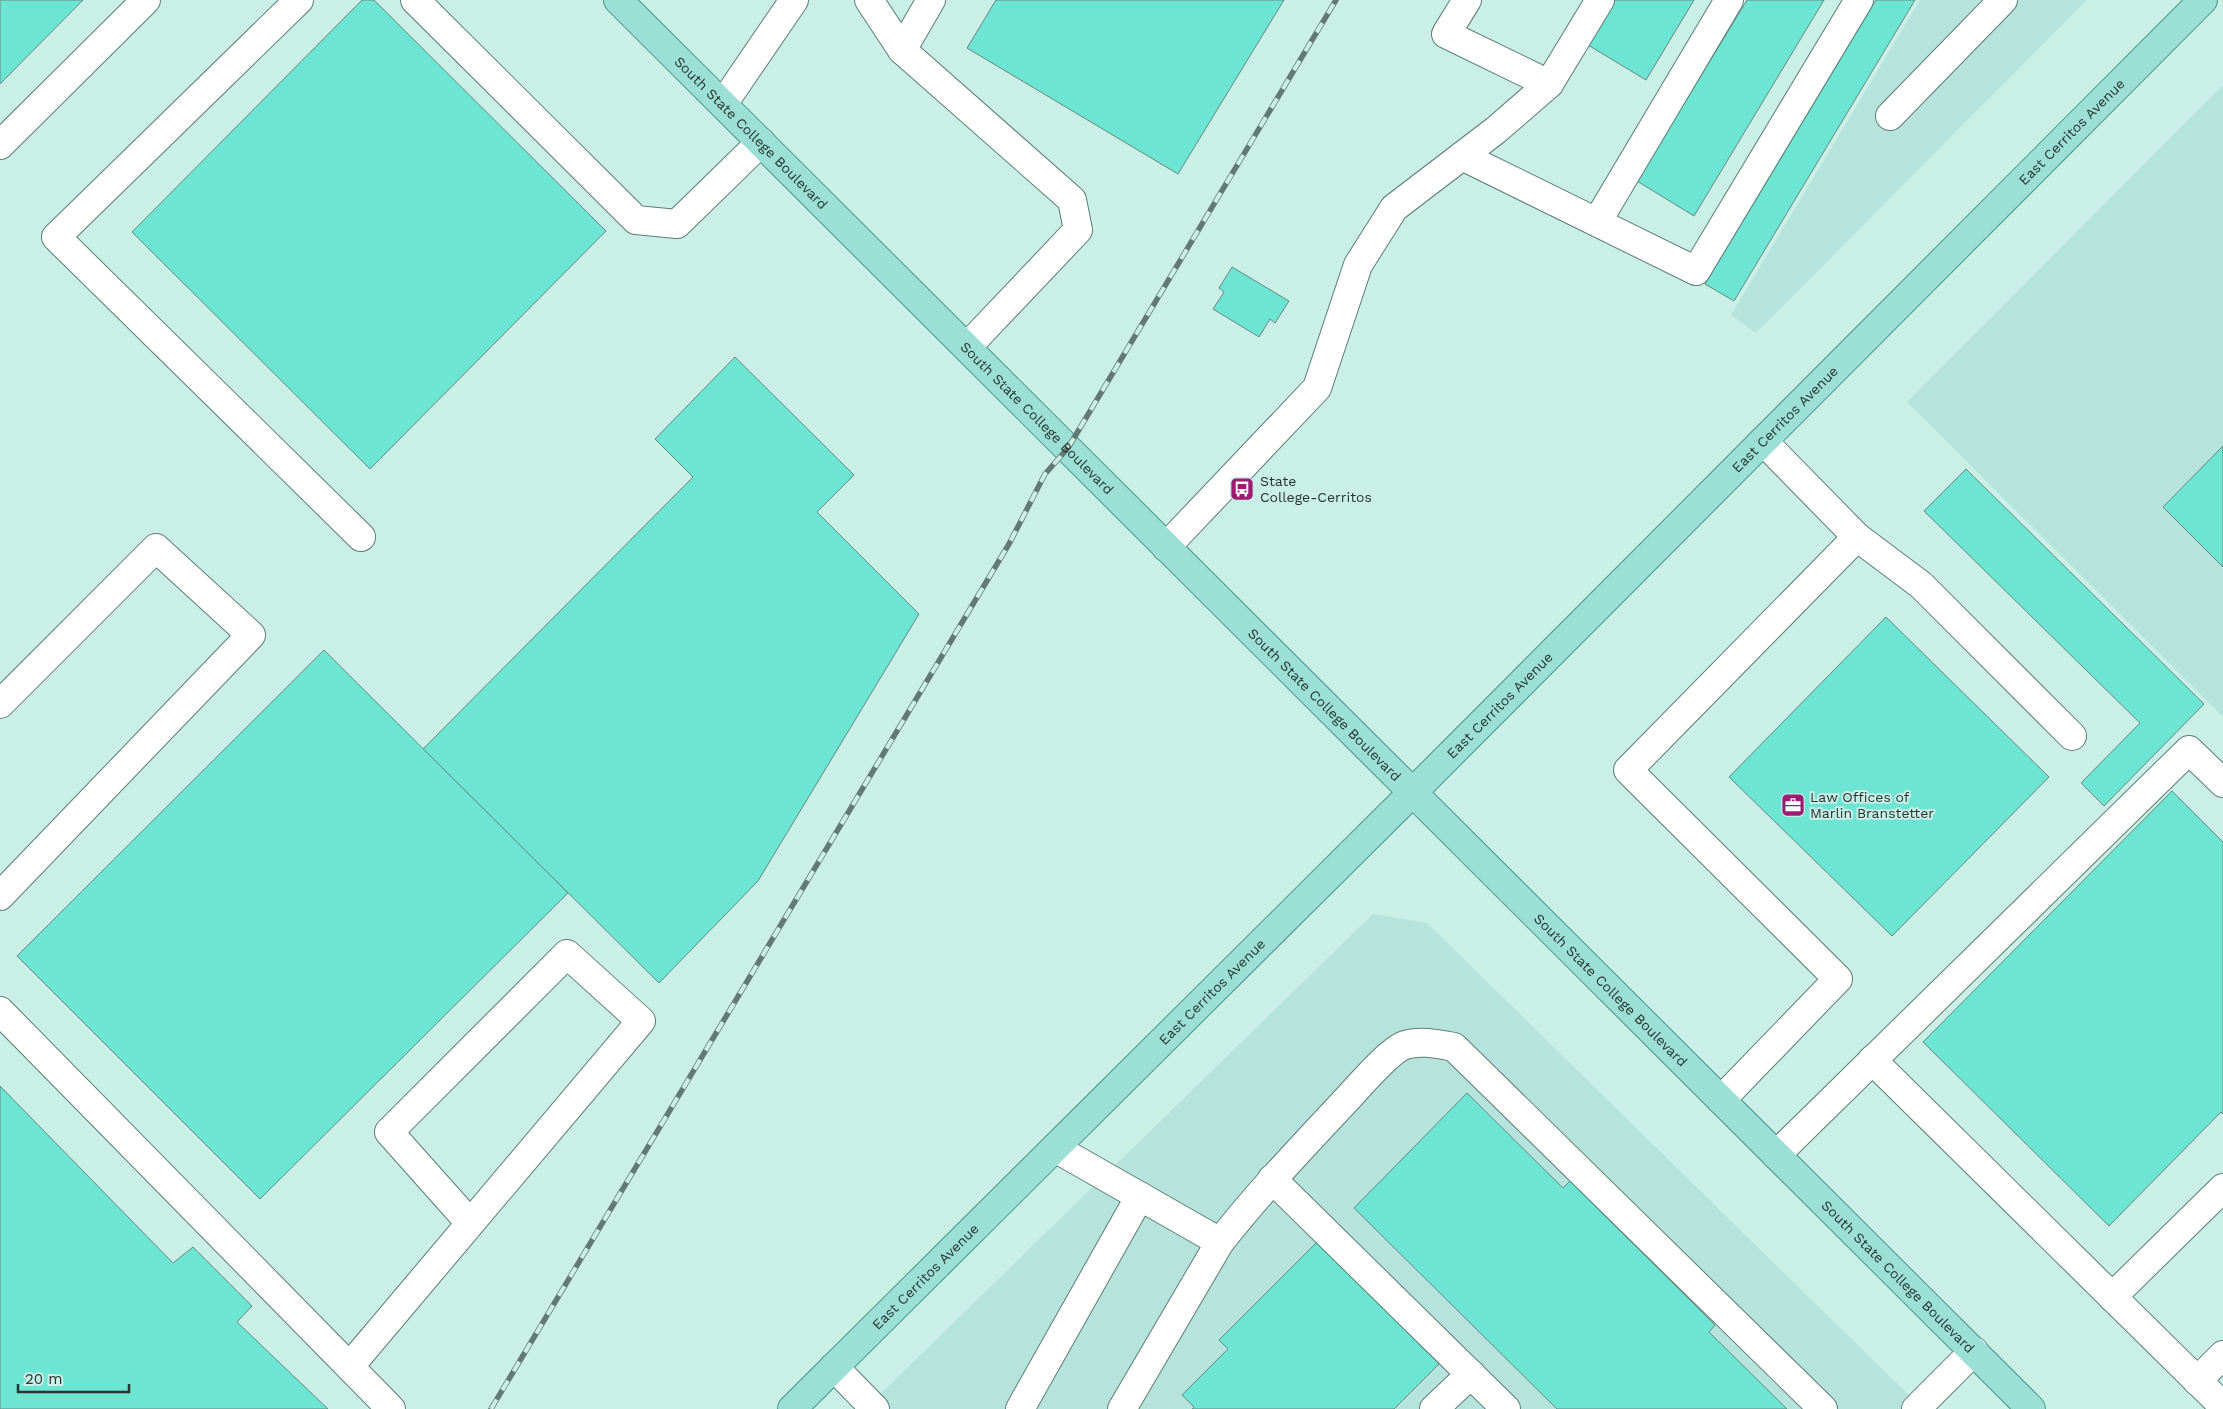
<svg xmlns="http://www.w3.org/2000/svg" width="2223" height="1409" font-family="'Work Sans',sans-serif">
<style>
.built{fill:#b6e4dc}
.building{fill:#6ce5d2;stroke:#668982}
.lines{fill:none;stroke-linecap:round;stroke-linejoin:round}
.minor-casing{stroke:#5b7d76;stroke-width:30}
.major-casing{stroke:#47968a;stroke-width:30}
.minor{stroke:#fff;stroke-width:28}
.major{stroke:#9bdfd5;stroke-width:28}
.rail-casing{stroke:#627a75;stroke-width:5.5}
.rail{stroke:#c9efe7;stroke-width:4;stroke-dasharray:11;stroke-linecap:butt}
.labels{text-anchor:middle;stroke-width:4;stroke-linejoin:round;paint-order:stroke}
.street-label{font-size:14px;fill:#263532;stroke:#c9efe7}
.poi-label{font-size:14px;fill:#263532;stroke:#c9efe7;text-anchor:start}
</style>
<rect width="100%" height="100%" fill="#c9efe7"/>
<g class="built">
<polygon points="1920,0 2087,0 1756,333 1731,315"/>
<polygon points="2223,85 2223,717 1907,402"/>
<polygon points="1373,914 1427,923 1923,1409 865,1409"/>
</g>
<g class="building">
<polygon points="0,0 83,0 0,84"/>
<polygon points="362,0 374,0 606,231 370,469 132,232"/>
<polygon points="996,0 1284,0 1178,174 967,48"/>
<polygon points="1615,0 1694,0 1646,80 1588,45"/>
<polygon points="1747,0 1824,0 1694,216 1637,181"/>
<polygon points="1876,0 1915,0 1734,301 1705,284"/>
<polygon points="1232,267 1289,301 1275,323 1270,319 1259,337 1213,309 1224,292 1219,288"/>
<polygon points="735,357 854,475 817,512 919,614 758,881 659,983 423,749 693,477 655,439"/>
<polygon points="2223,446 2223,567 2163,507"/>
<polygon points="1966,469 2204,704 2104,806 2081,783 2140,723 1924,511"/>
<polygon points="1886,617 2049,777 1892,936 1729,777"/>
<polygon points="324,650 568,893 260,1199 17,956"/>
<polygon points="2172,791 2223,842 2223,1114 2221,1112 2109,1226 1923,1042"/>
<polygon points="0,1086 173,1263 193,1247 252,1306 237,1322 328,1409 0,1409"/>
<polygon points="1467,1093 1563,1188 1570,1181 1715,1325 1709,1332 1787,1409 1557,1409 1354,1208"/>
<polygon points="1317,1242 1439,1364 1394,1409 1192,1409 1194,1407 1182,1395 1228,1349 1219,1340"/>
</g>
<g class="lines">
<g class="minor-casing">
<g id="minor">
<polyline points="299,0 56,237 361,537"/>
<polyline points="415,0 636,220 677,224 761,142"/>
<polyline points="869,0 902,50 1072,200 1078,230 967,347"/>
<polyline points="1467,0 1446,34 1549,84"/>
<polyline points="902,50 931,0"/>
<polyline points="723,104 794,0"/>
<polyline points="1890,116 2003,0"/>
<polyline points="0,145 146,0"/>
<polyline points="1462,156 1696,271 1859,0"/>
<polyline points="1597,222 1729,0"/>
<polyline points="1857,537 1921,585 2072,736"/>
<polyline points="1166,547 1317,388 1358,265 1394,208 1496,130 1549,84 1600,0"/>
<polyline points="0,704 156,548 251,635 0,896"/>
<polyline points="0,1011 391,1409"/>
<polyline points="1872,1060 2223,1406"/>
<polyline points="1721,1100 1838,979 1628,770 1857,537 1763,441"/>
<polyline points="1055,1148 1220,1242"/>
<polyline points="1776,1155 2189,750 2223,783"/>
<polyline points="1272,1179 1506,1409"/>
<polyline points="2112,1297 2223,1188"/>
<polyline points="350,1366 641,1021 567,954 389,1132 470,1223"/>
<polyline points="834,1367 875,1409"/>
<polyline points="2197,1381 2223,1355"/>
<polyline points="1020,1409 1140,1196"/>
<path d="M 1122,1409 L 1220,1242 C 1260,1191 1305,1144 1349,1097 C 1360,1085 1390,1050 1405,1045 C 1420,1040 1438,1044 1454,1047 L 1823,1409"/>
<polyline points="1434,1409 1471,1374"/>
<polyline points="1916,1409 1974,1351"/>
</g>
</g>
<g class="major-casing">
<g id="major">
<path id="s1" d="M 618,0 L 2031,1409"/>
<path id="s2" d="M 792,1409 L 1413,792 L 2203,0"/>
</g>
</g>
<use href="#minor" class="minor"/>
<use href="#major" class="major"/>
<g class="rail-casing">
<polyline id="rail" points="491,1409 1009,544 1045,474 1068,448 1336,0"/>
</g>
<use href="#rail" class="rail"/>
</g>
<defs>
<g id="bus-square" transform="scale(1.25)"><rect x="-9" y="-9" width="18" height="18" rx="4" fill="#9b1c72" stroke="#c9efe7"/><path d="M-5-6H5V4H4V6H2V4H-2V6H-4V4H-5ZM-3.5-4V0h7V-4ZM-3.5 1.2v1.5H-2V1.2ZM2 1.2v1.5H3.5V1.2Z" fill="#fff"/></g>
<g id="office-square" transform="scale(1.25)"><rect x="-9" y="-9" width="18" height="18" rx="4" fill="#9b1c72" stroke="#c9efe7"/><path d="M-6-3h4V-5.5h4V-3h4V5H-6ZM-1-4.5V-3h2v-1.5ZM-6 0V1H6V0Z" fill="#fff"/></g>
</defs>
<g fill-rule="evenodd">
<use href="#bus-square" x="1242" y="489"/>
<use href="#office-square" x="1793" y="805"/>
</g>
<g class="labels">
<g class="street-label">
<text dy="5" stroke="none"><textPath href="#s1" startOffset="188">South State College Boulevard</textPath></text>
<text dy="5" stroke="none"><textPath href="#s2" startOffset="1808">East Cerritos Avenue</textPath></text>
<text dy="5" stroke="none"><textPath href="#s1" startOffset="592">South State College Boulevard</textPath></text>
<text dy="5" stroke="none"><textPath href="#s2" startOffset="1402">East Cerritos Avenue</textPath></text>
<text dy="5" stroke="none"><textPath href="#s1" startOffset="998">South State College Boulevard</textPath></text>
<text dy="5" stroke="none"><textPath href="#s2" startOffset="998">East Cerritos Avenue</textPath></text>
<text dy="5" stroke="none"><textPath href="#s1" startOffset="1402">South State College Boulevard</textPath></text>
<text dy="5" stroke="none"><textPath href="#s2" startOffset="592">East Cerritos Avenue</textPath></text>
<text dy="5" stroke="none"><textPath href="#s1" startOffset="1808">South State College Boulevard</textPath></text>
<text dy="5" stroke="none"><textPath href="#s2" startOffset="188">East Cerritos Avenue</textPath></text>
</g>
<g class="poi-label">
<text x="1260" y="486">State<tspan x="1260" dy="16">College-Cerritos</tspan></text>
<text x="1810" y="802">Law Offices of<tspan x="1810" dy="16">Marlin Branstetter</tspan></text>
</g>
</g>
<path d="M18 1384v8h111v-8" fill="none" stroke="#263532" stroke-width="2.5"/>
<text x="25" y="1384" font-size="15" fill="#263532" stroke="#c9efe7" stroke-width="4" paint-order="stroke">20 m</text>
</svg>
